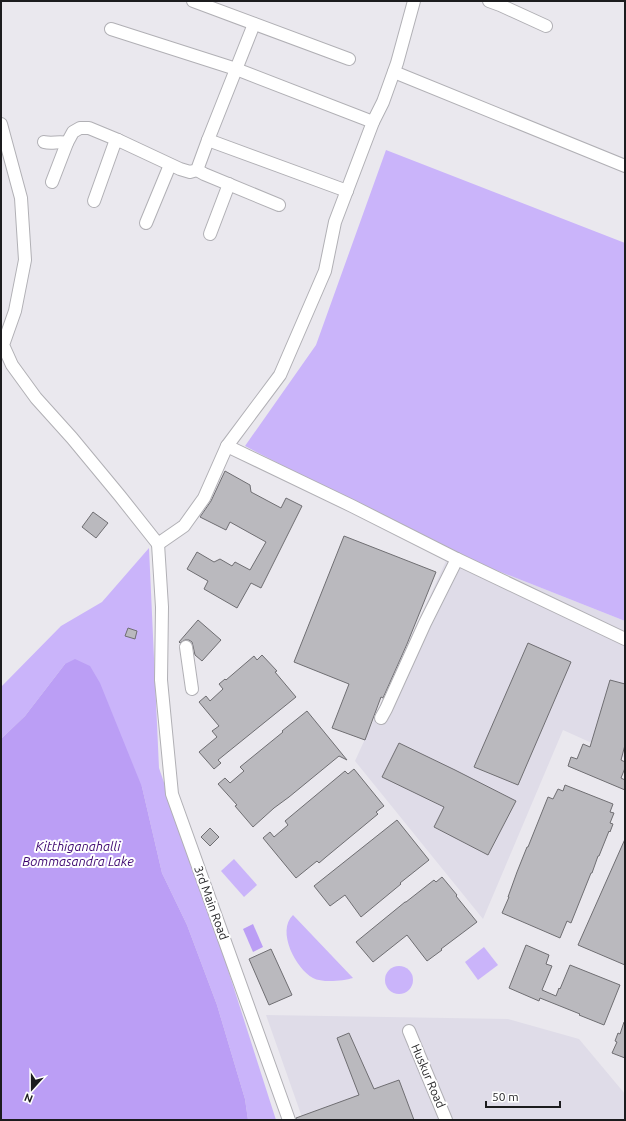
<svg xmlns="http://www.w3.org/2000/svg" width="626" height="1121" font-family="Ubuntu,sans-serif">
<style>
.built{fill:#dfdce8}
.green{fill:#cab4fa}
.water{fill:#bb9ef5}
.building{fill:#bab9be;stroke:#6f6e72}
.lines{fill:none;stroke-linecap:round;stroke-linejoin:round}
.minor-casing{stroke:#b1b0b5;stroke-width:14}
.minor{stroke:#fff;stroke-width:12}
.labels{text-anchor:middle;stroke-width:4;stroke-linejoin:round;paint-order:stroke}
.street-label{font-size:12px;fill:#1c1c1e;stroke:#fff}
.water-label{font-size:13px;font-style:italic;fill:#3c056f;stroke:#fff}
</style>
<rect width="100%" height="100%" fill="#eae8ee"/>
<g class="built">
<polygon points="450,552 625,621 625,758 563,730 483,919 355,761"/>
<polygon points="266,1015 508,1019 579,1039 625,1094 625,1120 303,1120"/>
</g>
<g class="green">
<polygon points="386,150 625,243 625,621 450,552 245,446 316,345"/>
<polygon points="149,548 159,768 222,951 276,1120 248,1120 245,1099 217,1005 187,925 162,873 142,787 65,664 25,716 1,739 1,687 61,626 102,602"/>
<polygon points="234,859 257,885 244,897 221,871"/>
<path d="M 293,915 L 353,978 C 343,981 322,983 313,978 C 296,969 276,931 293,915 Z"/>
<polygon points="484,947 498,965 478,980 465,962"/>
<circle cx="399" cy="980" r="14"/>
</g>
<g class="water">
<polygon points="75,659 90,666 100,683 142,787 162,873 187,925 217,1005 245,1099 248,1120 1,1120 1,739 25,716 65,664"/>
<polygon points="253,924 263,947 253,952 243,929"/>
</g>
<g class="building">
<polygon points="225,471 250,485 251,492 281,508 286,498 302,506 261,588 251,583 237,608 204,589 208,581 187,569 197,552 214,562 220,559 232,566 235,562 250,570 266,542 230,522 226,530 200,517 211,501"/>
<polygon points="93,512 108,523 96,538 82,527"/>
<polygon points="344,536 436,572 407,644 383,698 381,697 365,740 332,728 349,684 294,662"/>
<polygon points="198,620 221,640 202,661 195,655 193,646 192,642 189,640 185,640 180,643 179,642"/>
<polygon points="128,628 137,631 135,639 125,636"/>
<polygon points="528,643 571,662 518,785 474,767"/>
<polygon points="262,655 277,671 275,672 296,697 218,760 221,763 214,769 199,752 217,737 212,731 219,726 199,702 206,696 210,701 223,689 219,684 225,679 226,680 254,656 257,660"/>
<polygon points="610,680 625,684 625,745 621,760 625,762 625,768 621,778 625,780 625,790 568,766 571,757 577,759 583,744 590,747"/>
<polygon points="307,711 347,760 339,756 289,797 274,808 253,827 235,806 237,805 218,784 225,778 230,783 244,771 240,767 283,732 282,731"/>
<polygon points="399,743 455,770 516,801 488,855 434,827 444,807 382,777"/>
<polygon points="354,769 384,806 376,812 378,814 326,857 319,863 317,861 296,878 263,838 270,832 274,837 288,825 285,821 345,771 348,774"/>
<polygon points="565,785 613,804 610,812 614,813 610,823 613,824 610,832 609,831 599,856 598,856 592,873 591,873 571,923 567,921 560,938 502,913 509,897 508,897 517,872 527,847 528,847 548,797 553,799 558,789 563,791"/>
<polygon points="397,820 429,860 400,883 401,884 361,917 345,895 330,906 314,886"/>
<polygon points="210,828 219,837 210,846 201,837"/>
<polygon points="625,839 625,965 578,945"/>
<polygon points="442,877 457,895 456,896 477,922 441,949 442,950 427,961 407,935 373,962 356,942 405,902 406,902 434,880 436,882"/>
<polygon points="526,945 549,955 546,964 552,966 542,990 556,996 559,988 560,989 570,965 620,985 604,1025 579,1015 580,1014 540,998 539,1001 509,988"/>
<polygon points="271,949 292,995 269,1005 249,959"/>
<polygon points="624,1022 625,1022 625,1058 612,1053 617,1042 615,1041 618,1033 620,1034"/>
<polygon points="349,1033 374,1089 399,1080 414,1120 296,1120 296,1118 359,1095 337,1038"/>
</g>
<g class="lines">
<g class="minor-casing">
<g id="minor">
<polyline points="193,1 349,59"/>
<polyline points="489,1 500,5 546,26"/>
<polyline points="111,29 236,69 373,122"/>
<polyline points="394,72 625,166"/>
<polyline points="1,124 21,198 25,260 15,311 3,345 12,365 36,398 72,438 120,496 158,544 184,526 204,498 227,446 280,375 325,271 335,222 373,122 383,102 397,63 414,1"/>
<polyline points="208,140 347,191"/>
<path d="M 44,142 C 52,144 59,141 67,143"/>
<polyline points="197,170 204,174 279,205"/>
<polyline points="52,182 67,143 73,132 80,128 89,128 118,140 180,169 190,172 197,170 208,140 254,24"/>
<polyline points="94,201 114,145 118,140"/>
<polyline points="146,223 170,165"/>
<polyline points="210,234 229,184"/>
<polyline points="227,446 352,506 457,559 625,639"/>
<polyline points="158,544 162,607 161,680 172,794 289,1120"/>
<polyline points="186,647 192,689"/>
<polyline points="381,718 386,709 425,623 457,559"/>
<polyline points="409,1031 446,1120"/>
</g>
</g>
<use href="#minor" class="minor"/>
</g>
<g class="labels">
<g class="street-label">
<text transform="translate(211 903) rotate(70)" y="4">3rd Main Road</text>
<text transform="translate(428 1076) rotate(67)" y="4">Huskur Road</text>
</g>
<g class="water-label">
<text x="78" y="851">Kitthiganahalli<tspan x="78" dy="15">Bommasandra Lake</tspan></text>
</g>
</g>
<rect width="626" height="1121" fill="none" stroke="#1c1c1e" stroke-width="4"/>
<g transform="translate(32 1089) rotate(201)" stroke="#ffffff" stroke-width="3" paint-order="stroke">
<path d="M0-3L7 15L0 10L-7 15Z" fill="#1c1c1e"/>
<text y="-6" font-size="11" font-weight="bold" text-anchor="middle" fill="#1c1c1e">N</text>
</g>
<path d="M486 1101v6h74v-6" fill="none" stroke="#1c1c1e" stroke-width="2"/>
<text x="492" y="1101" font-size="12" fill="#1c1c1e" stroke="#ffffff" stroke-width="3" paint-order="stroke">50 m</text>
</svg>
